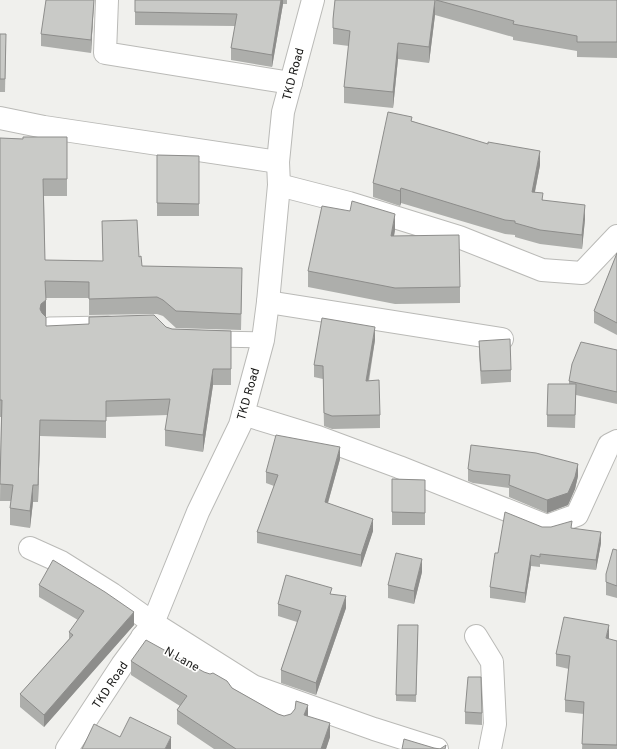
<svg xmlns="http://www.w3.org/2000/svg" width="617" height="749" font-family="Overpass,sans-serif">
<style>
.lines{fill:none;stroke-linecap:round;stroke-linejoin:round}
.service-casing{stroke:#babab7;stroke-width:17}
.minor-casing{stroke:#babab7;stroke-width:24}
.tertiary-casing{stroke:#babab7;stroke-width:24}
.service{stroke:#fff;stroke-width:15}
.minor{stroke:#fff;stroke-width:22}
.tertiary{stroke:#fff;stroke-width:22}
.wall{fill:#adaeab}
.shaded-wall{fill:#8d8d8b}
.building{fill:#c9cac7;stroke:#8d8d8b}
.labels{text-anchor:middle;stroke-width:3.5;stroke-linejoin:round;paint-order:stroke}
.street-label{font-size:12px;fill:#161615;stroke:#fffffe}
</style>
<rect width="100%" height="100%" fill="#f0f0ed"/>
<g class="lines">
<g class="service-casing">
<g id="service">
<polyline points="49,325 108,324"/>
<polyline points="212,339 263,340"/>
</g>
</g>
<g class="minor-casing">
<g id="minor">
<polyline points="107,0 105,53 291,83"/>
<polyline points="0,118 44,127 278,162"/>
<polyline points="279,185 349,203 459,237 542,270 582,273 617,236"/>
<polyline points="268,302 502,339"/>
<polyline points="243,414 318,437 399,467 547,526 577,515 609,445 617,441"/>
<polyline points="30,548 61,562 112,594 153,623 253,686 374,729 437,749"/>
<polyline points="476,636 492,662 495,724 490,749"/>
<polyline points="142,637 210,675"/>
<polyline points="238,691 284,717"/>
</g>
</g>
<g class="tertiary-casing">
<polyline id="tertiary" points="67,749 122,665 153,623 198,512 240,425 243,414 263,340 268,302 279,185 278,162 283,112 313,0"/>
</g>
<use href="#service" class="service"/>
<use href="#minor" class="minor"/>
<use href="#tertiary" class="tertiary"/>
</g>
<g class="wall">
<polygon points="94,0 91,53 41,46 41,34"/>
<polygon points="135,0 287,0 287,4 283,4 272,67 231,60 231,48 235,26 135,25"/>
<polygon points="335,0 617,0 617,58 577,57 577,51 513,40 513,37 435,15 429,63 398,59 393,108 344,103 344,87 349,46 333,44 333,19"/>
<polygon points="0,34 6,46 5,92 0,92"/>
<polygon points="412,121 540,165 535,192 543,200 585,219 582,249 540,244 515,237 515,235 505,234 401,203 400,206 373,197 373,183"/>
<polygon points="67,137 67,196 44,196 45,260 103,261 102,221 139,257 142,266 242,285 241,330 176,328 163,316 157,314 89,315 89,298 46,298 46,326 166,327 172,329 231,331 231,385 213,385 203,452 165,446 165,430 168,415 106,417 106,438 40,436 38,502 33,502 30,528 10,525 10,508 11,501 0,501 1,417 0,417 0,138 23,139"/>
<polygon points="157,155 199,156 199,216 157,216"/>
<polygon points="395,230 394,236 460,287 460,303 395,304 308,287 308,271"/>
<polygon points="617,253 617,335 594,323 594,311"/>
<polygon points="375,340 369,381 380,415 380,428 332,429 324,426 323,379 314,377 314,365"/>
<polygon points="479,341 511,370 511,382 481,384 479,354"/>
<polygon points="617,350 617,404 576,395 575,428 547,427 547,415 569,384 569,381"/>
<polygon points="340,459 328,503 373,531 361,567 257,543 257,532 274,486 266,483 266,472"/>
<polygon points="468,469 578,476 575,489 568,505 547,513 509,497 509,488 473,483 468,481"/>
<polygon points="392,479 425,480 425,525 392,525"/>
<polygon points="542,527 572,528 601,543 596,570 540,564 540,567 531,566 525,603 490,598 490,587"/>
<polygon points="617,550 617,598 606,595 606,574"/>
<polygon points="422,572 414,604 388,598 388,585"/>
<polygon points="39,585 134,625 44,727 20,707 20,694 69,639 69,632 78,620 39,597"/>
<polygon points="332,595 346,608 316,695 281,683 281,670 297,622 278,616 278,604"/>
<polygon points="418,632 416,702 396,701 396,695"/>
<polygon points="609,639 617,641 617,749 582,749 584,714 565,712 565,700 569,669 556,666 556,654"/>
<polygon points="131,661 232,688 278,714 284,716 308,716 330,737 326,749 214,749 177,724 177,710 180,706 131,675"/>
<polygon points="465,712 482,713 482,725 465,724"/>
</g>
<g class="shaded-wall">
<polygon points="94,0 91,53 91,40"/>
<polygon points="281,0 283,0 283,4 272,67 272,55"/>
<polygon points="435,0 435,15 429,63 429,47"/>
<polygon points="398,43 398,59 393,108 393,92"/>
<polygon points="540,151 540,165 532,206 532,192"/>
<polygon points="401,188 401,203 400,206 400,191"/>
<polygon points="585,205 585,219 582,249 582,235"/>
<polygon points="395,214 395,230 391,252 391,236"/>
<polygon points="46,300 46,317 40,326 40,309 41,304"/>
<polygon points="375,327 375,340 366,393 366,381"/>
<polygon points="213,369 213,385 203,452 203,435"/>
<polygon points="40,420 40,436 38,502 38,485"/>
<polygon points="340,447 340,459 325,513 325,502"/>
<polygon points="578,464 578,476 575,489 568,505 547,513 547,500"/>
<polygon points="33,485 33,502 30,528 30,511"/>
<polygon points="373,519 373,531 361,567 361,555"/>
<polygon points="601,532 601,543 596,570 596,560"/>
<polygon points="531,555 531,566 525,603 525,593"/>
<polygon points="422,559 422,572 414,604 414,591"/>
<polygon points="346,596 346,608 316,695 316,683"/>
<polygon points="134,612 134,625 44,727 44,715"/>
<polygon points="609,625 609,638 606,651 606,638"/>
<polygon points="308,705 308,719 304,715"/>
<polygon points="330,723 330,737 326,749 321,749"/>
<polygon points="171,737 171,749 165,749"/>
</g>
<g class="building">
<polygon points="46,0 94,0 91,40 41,34"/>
<polygon points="135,0 281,0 272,55 231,48 237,14 135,12"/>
<polygon points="335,0 435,0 429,47 398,43 393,92 344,87 350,31 333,28 333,19"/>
<polygon points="436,0 617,0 617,42 577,42 577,36 513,24 514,21"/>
<polygon points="0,34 6,34 5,79 0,79"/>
<polygon points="388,112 412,117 411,121 488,144 488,142 540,151 532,192 543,193 542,200 585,205 582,235 540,230 515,223 515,221 505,220 401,188 400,191 373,183"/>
<polygon points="23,137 67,137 67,179 43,179 45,260 103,261 102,221 137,220 139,257 141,256 142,266 242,268 241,314 176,311 163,300 157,297 89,299 89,282 45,281 46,300 41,304 40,309 42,313 46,317 46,326 89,324 89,317 154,315 166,327 172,329 231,331 231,369 213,369 203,435 165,430 170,399 106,401 106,421 40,420 38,485 33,485 30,511 10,508 13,485 0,484 2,400 0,400 0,138 23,139"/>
<polygon points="157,155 199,156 199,204 157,203"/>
<polygon points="352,201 395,214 391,236 459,235 460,287 395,288 308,271 322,206 350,211"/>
<polygon points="617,253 617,323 594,311"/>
<polygon points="322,318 375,327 366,381 379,380 380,415 332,416 324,413 323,366 314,365"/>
<polygon points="510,339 511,370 481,371 479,341"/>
<polygon points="581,342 617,350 617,392 569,381 572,364"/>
<polygon points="548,384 576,384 575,415 547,415"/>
<polygon points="276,435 340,447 325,502 373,519 361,555 257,532 278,475 266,472"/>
<polygon points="471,445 536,453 578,464 575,477 568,493 547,500 509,485 510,475 473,471 468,469"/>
<polygon points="392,479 425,480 425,513 392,512"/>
<polygon points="505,512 542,527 551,527 572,521 571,528 601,532 596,560 540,554 540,557 531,555 525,593 490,587 495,553 498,553"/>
<polygon points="613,549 617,550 617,586 606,582 606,574"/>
<polygon points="396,553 422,559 414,591 388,585"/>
<polygon points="53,560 105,592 134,612 44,715 20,694 73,635 69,632 84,611 39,585"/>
<polygon points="286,575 332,588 330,594 346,596 316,683 281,670 301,611 278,604"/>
<polygon points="564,617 609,625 606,638 617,641 617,745 582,744 584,702 565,700 570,656 556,654"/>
<polygon points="398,625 418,625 416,695 396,695"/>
<polygon points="146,640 204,672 210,674 213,673 227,681 232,688 278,714 284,716 291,714 295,709 296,701 308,705 304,715 330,723 321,749 236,749 177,710 187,696 131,661"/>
<polygon points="468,677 481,677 482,713 465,712"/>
<polygon points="130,717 171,737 165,749 82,749 94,724 120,737"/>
<polygon points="404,739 434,748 440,749 446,745 445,749 402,749"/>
</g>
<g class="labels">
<g class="street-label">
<text transform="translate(293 74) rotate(-75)" y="4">TKD Road</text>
<text transform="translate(248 394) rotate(-74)" y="4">TKD Road</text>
<text transform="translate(182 659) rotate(29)" y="4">N Lane</text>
<text transform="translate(110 685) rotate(-56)" y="4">TKD Road</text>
</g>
</g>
</svg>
